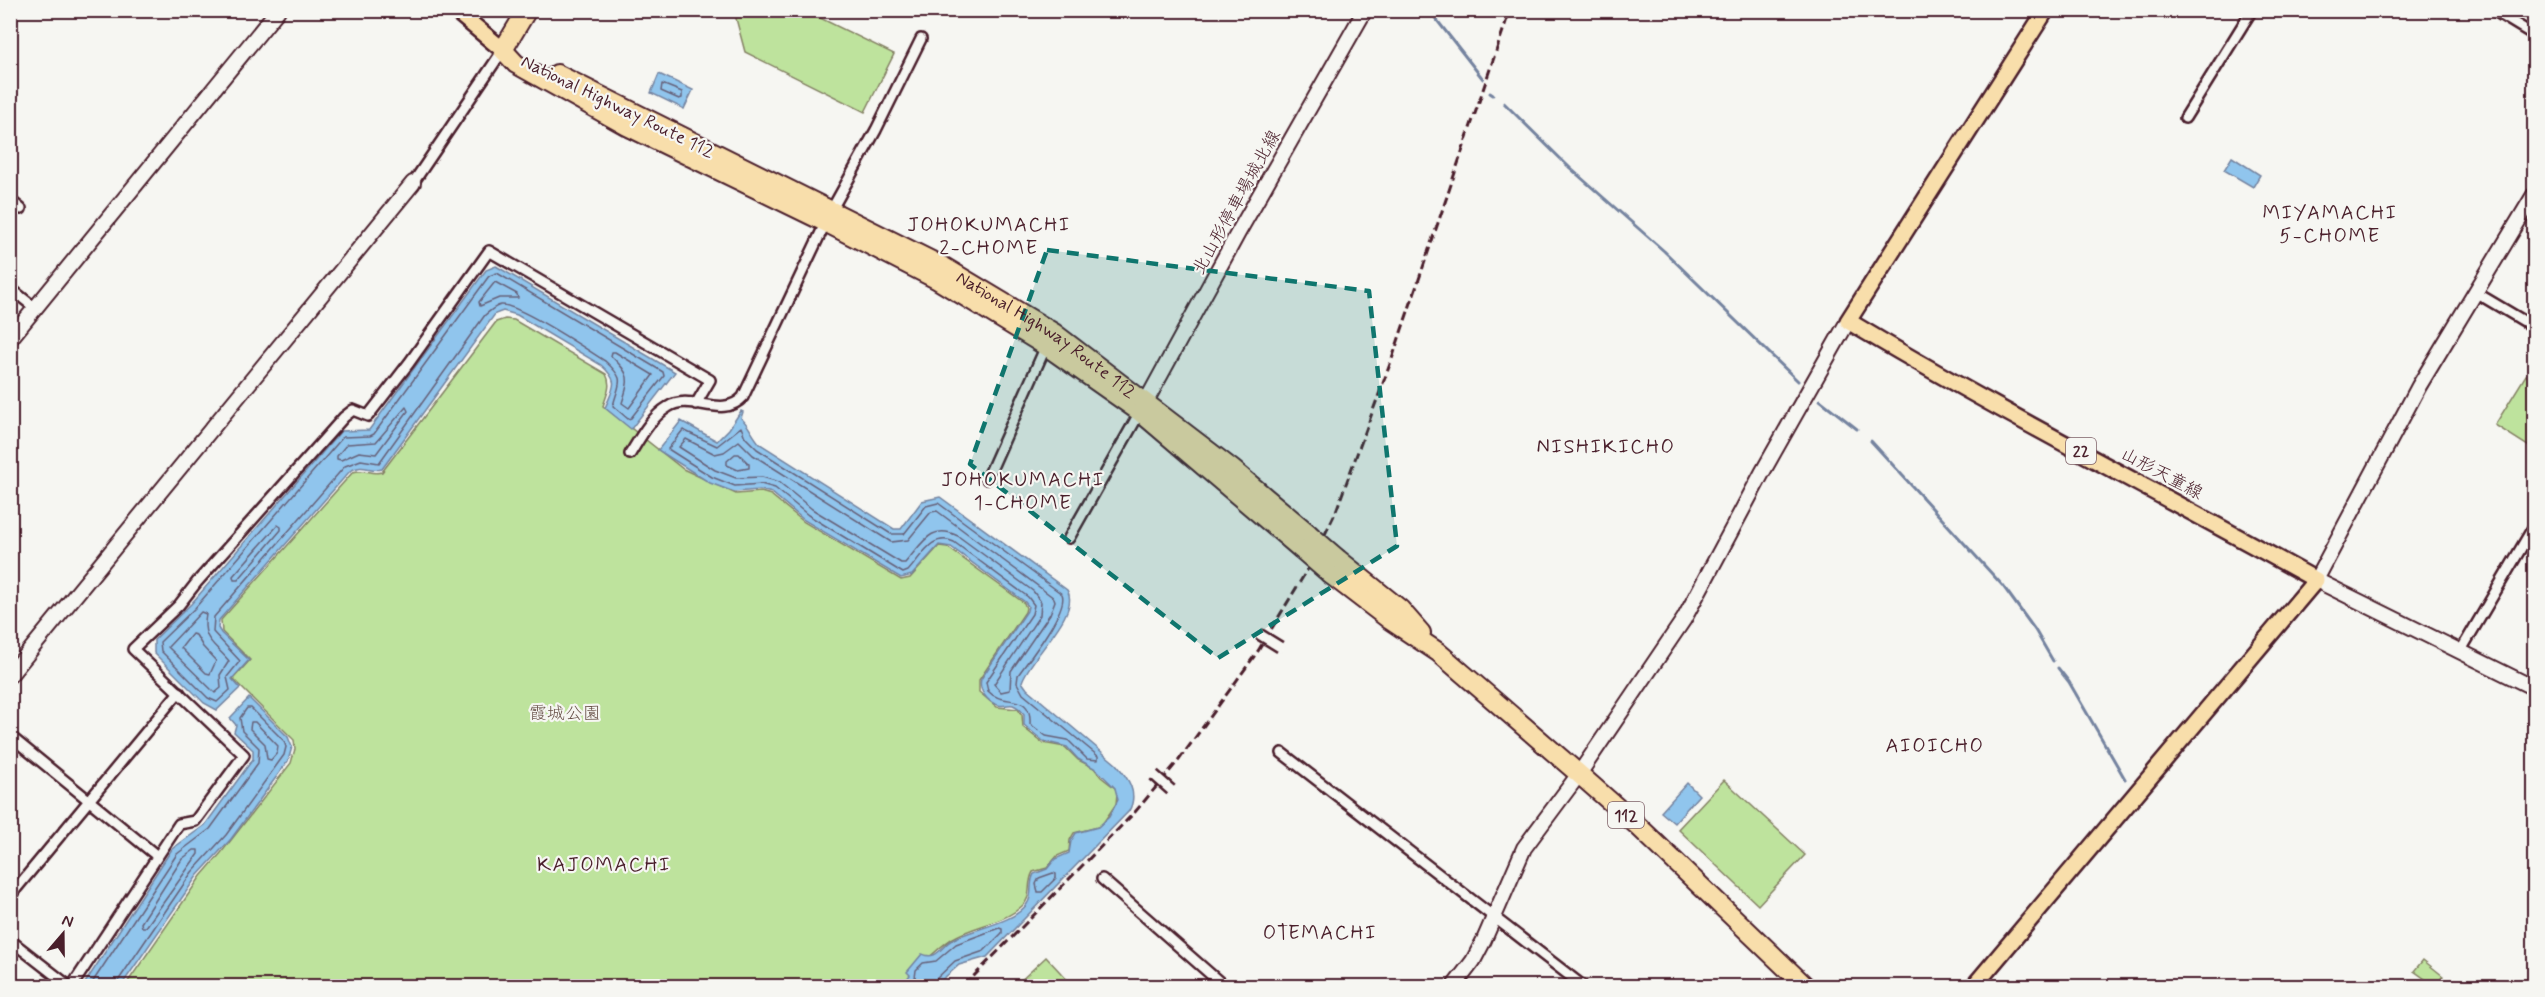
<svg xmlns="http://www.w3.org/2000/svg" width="2545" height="997" font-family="Mynerve,'Klee One',sans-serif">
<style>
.green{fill:#bee39d;stroke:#848164;stroke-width:1.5}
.water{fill:#90c5ed;stroke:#74839f;stroke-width:1.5}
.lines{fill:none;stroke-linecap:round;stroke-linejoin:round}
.shore{stroke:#666179;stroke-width:1.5}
.stream{stroke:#74839f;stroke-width:3}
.street-casing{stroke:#4a1f2b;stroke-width:14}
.secondary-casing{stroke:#4a1f2b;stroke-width:18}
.primary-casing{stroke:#4a1f2b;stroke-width:20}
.highway-casing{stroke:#4a1f2b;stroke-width:22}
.street{stroke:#f6f6f2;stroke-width:9}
.secondary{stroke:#f6f6f2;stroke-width:14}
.primary{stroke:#f8deab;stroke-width:15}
.highway{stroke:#f8deab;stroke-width:18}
.rail{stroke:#4a1f2b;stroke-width:3;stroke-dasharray:9 4.5;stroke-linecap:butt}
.street-bridge-casing{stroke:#4a1f2b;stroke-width:14;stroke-linecap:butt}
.highway-bridge-casing{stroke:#4a1f2b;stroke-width:22;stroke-linecap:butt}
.street-bridge{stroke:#f6f6f2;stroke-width:9}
.highway-bridge{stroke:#f8deab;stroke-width:18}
.marked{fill:#0f766e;fill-opacity:0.2;stroke:#0f766e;stroke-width:4.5;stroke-dasharray:12 8;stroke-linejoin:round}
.labels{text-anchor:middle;stroke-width:4.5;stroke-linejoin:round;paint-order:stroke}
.shield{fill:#f6f6f2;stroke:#7e6067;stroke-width:1.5}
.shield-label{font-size:16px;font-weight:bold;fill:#4a1f2b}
.street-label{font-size:18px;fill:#4a1f2b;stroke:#f6f6f2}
.park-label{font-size:18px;fill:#675048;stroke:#f6f6f2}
.neighbourhood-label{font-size:20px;letter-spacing:1.5px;fill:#4a1f2b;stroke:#f6f6f2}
</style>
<rect width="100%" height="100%" fill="#f6f6f2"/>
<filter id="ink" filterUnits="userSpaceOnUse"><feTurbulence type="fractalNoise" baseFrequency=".0167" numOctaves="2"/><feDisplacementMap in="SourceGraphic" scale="12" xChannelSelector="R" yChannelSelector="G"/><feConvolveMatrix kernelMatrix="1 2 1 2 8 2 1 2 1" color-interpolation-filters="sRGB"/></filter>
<g filter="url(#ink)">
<g class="green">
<polygon points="734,11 806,11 894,54 865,112 745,52"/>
<path d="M 505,319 L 514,320 L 606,374 C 612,385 607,394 603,406 L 683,469 L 736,494 L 761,492 L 771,495 L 804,522 L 901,580 L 910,578 L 939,546 L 947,547 L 1024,603 L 1026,608 L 1025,612 L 979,680 L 979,692 L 997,707 L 1018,709 L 1022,715 L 1023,727 L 1043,743 L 1065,747 L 1078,760 L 1094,768 L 1101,777 L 1115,788 L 1117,793 L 1116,804 L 1103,823 L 1098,827 L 1074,833 L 1070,840 L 1069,851 L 1057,856 L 1047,868 L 1033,872 C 1026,884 1033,897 1022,906 C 1004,923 976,925 955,937 C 939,945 914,973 900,986 L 125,986 L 201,876 L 221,853 L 291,763 L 295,749 L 294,740 L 233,679 L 250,660 L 222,632 L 221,620 L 353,472 C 365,468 372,475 382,472 L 496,322 Z"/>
<polygon points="2526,375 2534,380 2534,450 2495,425"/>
<polygon points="1724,780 1805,855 1758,905 1678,829"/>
<polygon points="1046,957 1073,986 1015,986"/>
<polygon points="2423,960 2443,976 2435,986 2414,971"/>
</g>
<g class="water">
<polygon points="659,74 693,90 684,109 651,93"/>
<polygon points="2232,157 2260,175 2253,187 2224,170"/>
<path d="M 496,266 L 675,372 L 631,429 L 605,408 C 614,386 620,382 601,365 L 517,315 L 503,311 L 495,314 L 382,469 C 369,472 364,463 350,471 L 219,620 L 218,628 L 221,633 L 249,660 L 232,679 L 240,688 L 217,710 L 204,703 L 154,653 L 154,640 L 191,604 L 341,431 L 369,430 L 486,270 Z"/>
<path d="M 741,411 L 743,412 L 741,418 C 749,425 752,435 760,444 L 894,529 L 901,529 L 922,501 L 940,497 L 1067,590 C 1082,613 1028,659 1022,682 L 1027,689 L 1116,764 C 1128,778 1139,793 1129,811 L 987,957 L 959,965 L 935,986 L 901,986 L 910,975 L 907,972 L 922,954 C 937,961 941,946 952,940 C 973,928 1013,924 1027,904 C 1034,894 1028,884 1034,874 L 1047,869 L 1055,859 L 1069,853 L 1071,841 L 1076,833 L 1098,827 L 1109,817 L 1118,800 L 1115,788 L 1096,769 L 1078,759 L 1067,747 L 1043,741 L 1024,725 L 1024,714 C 1021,710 1018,707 1013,705 C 1007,704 1003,707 998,705 C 987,702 978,690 981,679 L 1027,611 L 1028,606 L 1025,602 L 951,547 L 939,545 L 912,575 L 901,578 L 804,520 L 772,493 L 760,490 L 734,492 L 710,483 L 658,450 L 681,421 L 717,441 L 729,429 Z"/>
<polygon points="249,698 288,737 292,747 288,761 231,839 197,876 121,986 83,986 172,849 205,825 253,759 253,750 234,732 236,725 230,718"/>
<polygon points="1687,783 1699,795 1674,823 1661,812"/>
</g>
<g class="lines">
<g class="shore">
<polygon points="662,84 682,92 682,98 679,99 661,91"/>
<path d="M 497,273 L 663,372 L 664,376 L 631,418 L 628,419 L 613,406 C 619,381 627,381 605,361 C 588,350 517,303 501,305 C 495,306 490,311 485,315 L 379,463 L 361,460 L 345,466 L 214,617 L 213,632 L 240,661 L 227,677 L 230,690 L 217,702 L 208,698 L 161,651 L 160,642 L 195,608 L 343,437 L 370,436 L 374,434 L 489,276 Z"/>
<polygon points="495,282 517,294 518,298 499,298 480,306 479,302"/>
<path d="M 612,352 L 615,352 L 653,375 L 629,408 L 622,403 C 630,378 631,375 611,356 Z"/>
<polygon points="406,407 408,411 376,454 359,452 341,460 337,459 337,456 347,444 376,442"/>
<path d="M 741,427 L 745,437 L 757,449 L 891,534 L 904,534 L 926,506 L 938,503 L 1062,594 C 1069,609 1028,661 1018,675 L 1017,683 L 1023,694 L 1098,756 L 1098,760 L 1087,759 L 1068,740 L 1046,736 L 1030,724 C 1032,690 1003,708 988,691 L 986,682 L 1032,614 L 1034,605 L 1028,597 L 954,542 C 932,532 922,556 908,571 L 903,573 L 808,515 L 775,488 L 761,484 L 735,486 L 712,477 L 668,449 L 683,430 L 717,446 Z"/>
<path d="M 686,439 L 715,454 L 724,452 L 739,441 L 753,455 L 891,542 L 908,540 L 931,512 L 937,511 L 1054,598 L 1055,601 L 1050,614 L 1011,671 L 1010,690 L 1001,692 L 994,684 L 1040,615 L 1041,602 L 1033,591 L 958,536 C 931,522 922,544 905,563 L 901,563 L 812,509 L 779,482 L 762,477 L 736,478 L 715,470 L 679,447 Z"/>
<polygon points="735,454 739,454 749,464 749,468 738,470 727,465 727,461"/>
<polygon points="278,525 281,527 281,530 238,580 234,580 233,576"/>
<path d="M 201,612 L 206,614 C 201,640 214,643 229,661 L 220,675 L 221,688 L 215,693 L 168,647 Z"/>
<polygon points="192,634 196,635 203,647 216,661 210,674 206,673 181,648"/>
<polygon points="251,722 255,722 278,746 277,753 271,760 267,759 265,744 250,729"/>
<polygon points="194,850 198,850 198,854 146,927 142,927 141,923 182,859"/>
<polygon points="1053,873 1056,874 1056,878 1042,892 1038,892 1036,884 1039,878"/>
<polyline points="90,986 177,854 210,829 258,763 259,748 242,731 240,718 247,708 251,708 284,741 286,747 284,755 226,835 192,872 118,981 117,986"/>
<polyline points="909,986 915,978 916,970 923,963 936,961 956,944 999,928 1002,929 1002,933 984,951 955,961 935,980 933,986"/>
</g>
<g class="stream">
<polyline points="1429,10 1483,79"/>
<polyline points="1490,93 1493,95"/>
<polyline points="1504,103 1570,168 1664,251 1798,381"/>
<polyline points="1820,400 1857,429"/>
<polyline points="1871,441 2003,586 2035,630 2053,661"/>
<polyline points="2058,668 2069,682 2125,779"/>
</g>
<g class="street-casing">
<g id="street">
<polyline points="2493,10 2534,35"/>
<polyline points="2185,118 2252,10"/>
<polyline points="413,183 503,50"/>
<polyline points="10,200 21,209"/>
<polyline points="10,288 35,308"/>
<polyline points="2475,292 2534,327"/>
<path d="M 630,454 C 640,438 651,417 668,407 C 691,392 722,420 743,397 L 832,209 L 876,130 L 921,39"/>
<polyline points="987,479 1046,346"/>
<polyline points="1069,538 1140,412"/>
<polyline points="2460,652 2534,526"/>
<polyline points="10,736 157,856"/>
<polyline points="1282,753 1583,986"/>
<polyline points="1102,879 1224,986"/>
<polyline points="10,896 179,692"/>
<polyline points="10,940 69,986"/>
<polyline points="72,986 179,824 195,821 244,755 133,649 179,605 197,582 344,417 353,410 368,416 409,363 489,251 710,380 696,404"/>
</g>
</g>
<g class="secondary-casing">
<g id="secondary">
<polyline points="2534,195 2419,386 2316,580 2534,688"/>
<polyline points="10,339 278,10"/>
<polyline points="1142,409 1238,233 1365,10"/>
<polyline points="10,675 413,183"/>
<polyline points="1454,986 1473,961 1484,940 1524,848 1579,774 1684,619 1762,473 1848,321"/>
</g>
</g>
<g class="primary-casing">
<g id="primary">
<polyline points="455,10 503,50"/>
<path d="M 1974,986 L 2316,580 C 2160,493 2001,413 1848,321 L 2046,10"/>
</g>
</g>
<g class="highway-casing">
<g id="highway">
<polyline points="503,50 516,64 627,126 827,223 938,280 1046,346 1140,412 1301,549"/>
<polyline points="503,50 527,10"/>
<path id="s1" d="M 557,74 L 944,267 L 1054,333 L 1232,469 L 1309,534"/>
<polyline points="1338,559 1400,609 1421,633"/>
<polyline points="1330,574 1390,620 1438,652 1579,774 1638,826 1805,986"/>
</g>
</g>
<use href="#street" class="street"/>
<use href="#secondary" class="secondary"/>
<use href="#primary" class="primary"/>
<use href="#highway" class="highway"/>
<polyline class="rail" points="964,986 1135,812 1179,760 1258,651 1312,562 1336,511 1393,356 1510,10"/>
<g class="street-bridge-casing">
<g id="street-bridge">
<polyline points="1259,634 1280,647"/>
<polyline points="1154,775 1171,790"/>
</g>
</g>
<g class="highway-bridge-casing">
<g id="highway-bridge">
<polyline points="1309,534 1338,559"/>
<polyline points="1301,549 1330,574"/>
</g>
</g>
<use href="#street-bridge" class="street-bridge"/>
<use href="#highway-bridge" class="highway-bridge"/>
</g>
</g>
<path class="marked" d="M 1047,250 L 1369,291 L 1397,546 L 1218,658 L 970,464 Z"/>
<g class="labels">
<g class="shield">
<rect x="2066" y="438" width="30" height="26" rx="4.5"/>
<rect x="1608" y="802" width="36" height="26" rx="4.5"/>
</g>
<g class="shield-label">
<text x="2081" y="457">22</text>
<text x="1626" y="821">112</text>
</g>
<g class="street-label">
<text transform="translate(618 106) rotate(26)" y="6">National Highway Route 112</text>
<text transform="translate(1236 202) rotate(-61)" y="6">北山形停車場城北線</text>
<text dy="6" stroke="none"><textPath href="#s1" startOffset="555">National Highway Route 112</textPath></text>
<text transform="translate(2162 473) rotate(28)" y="6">山形天童線</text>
</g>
<g class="park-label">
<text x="565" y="719">霞城公園</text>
</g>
<g class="neighbourhood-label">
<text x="2330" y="219">MIYAMACHI<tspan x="2330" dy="23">5-CHOME</tspan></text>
<text x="989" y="231">JOHOKUMACHI<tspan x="989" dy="23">2-CHOME</tspan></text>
<text x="1606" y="453">NISHIKICHO</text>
<text x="1023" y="486">JOHOKUMACHI<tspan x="1023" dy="23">1-CHOME</tspan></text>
<text x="1935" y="752">AIOICHO</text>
<text x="604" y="871">KAJOMACHI</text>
<text x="1320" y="939">OTEMACHI</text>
</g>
</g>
<rect width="2545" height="997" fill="none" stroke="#f6f6f2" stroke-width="36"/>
<rect x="18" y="18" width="2509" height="961" fill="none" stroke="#4a1f2b" stroke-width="2" filter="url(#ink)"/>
<g transform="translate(63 934) rotate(20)" stroke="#f6f6f2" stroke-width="4.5" paint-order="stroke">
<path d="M0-4.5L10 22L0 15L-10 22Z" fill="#4a1f2b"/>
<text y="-9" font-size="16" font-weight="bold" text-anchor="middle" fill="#4a1f2b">N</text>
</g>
</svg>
